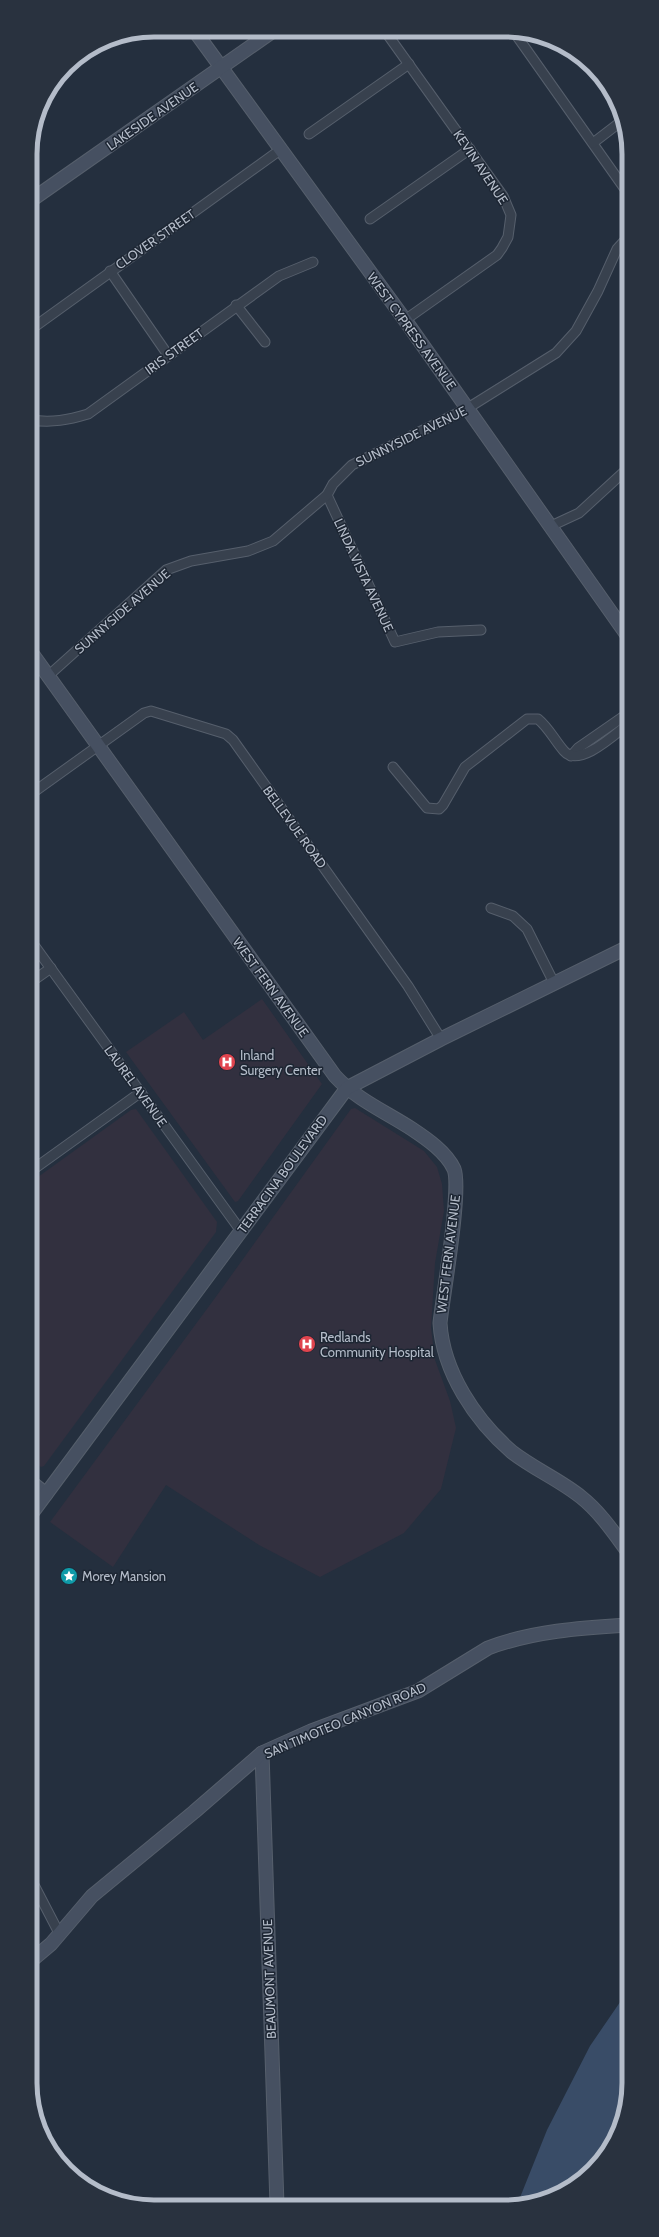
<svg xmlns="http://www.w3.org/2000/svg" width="659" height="2237" font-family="Cabin,sans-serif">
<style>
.medical{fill:#32303f}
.water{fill:#394c67}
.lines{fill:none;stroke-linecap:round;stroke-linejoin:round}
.street-casing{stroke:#565f6c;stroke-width:11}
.secondary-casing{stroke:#565f6c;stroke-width:15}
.street{stroke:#38414e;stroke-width:9}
.secondary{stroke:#465061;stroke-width:13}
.labels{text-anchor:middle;stroke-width:3;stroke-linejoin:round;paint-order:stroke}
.street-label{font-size:13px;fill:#b4bcc9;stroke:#1d2633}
.poi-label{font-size:13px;fill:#b4bcc9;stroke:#1d2633;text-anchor:start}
.rim{fill:none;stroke:#b4bcc9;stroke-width:5}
</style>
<rect width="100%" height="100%" fill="#242f3e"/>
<g class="medical">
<polygon points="262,999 322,1084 238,1201 235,1202 126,1052 184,1012 203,1040"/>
<polygon points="355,1108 424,1151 437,1167 442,1184 444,1211 435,1263 431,1328 435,1360 450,1401 456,1428 441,1489 404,1533 320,1577 259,1545 166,1485 113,1567 50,1522 215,1298 351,1109"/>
<polygon points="136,1109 217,1222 216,1232 44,1466 41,1467 32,1460 31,1182 131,1110"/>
</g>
<path class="water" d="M 629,1989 C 629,2044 639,2121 598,2165 C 592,2171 585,2176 579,2181 C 562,2194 539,2205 517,2205 L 547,2130 L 590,2046 Z"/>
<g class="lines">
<g class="street-casing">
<g id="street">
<polyline points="385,31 503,196 511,215 508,237 502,248 497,255 405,320"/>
<polyline points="514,32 627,192"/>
<polyline points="309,134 409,64"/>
<polyline points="593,143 623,120"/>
<polyline points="370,219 470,149"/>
<polyline points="110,271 168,355"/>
<polyline points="236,305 265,342"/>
<polyline points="30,330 280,150"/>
<path d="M 31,420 C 52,423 68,420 88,414 L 279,276 L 313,262"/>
<polyline points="327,495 395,642 438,632 481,630"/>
<polyline points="551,526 579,513 627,469"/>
<polyline points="48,676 166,570 191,561 248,551 273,541 327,495 333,484 352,465 468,408 556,353 576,331 598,291 617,249 627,238"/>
<polyline points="571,756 578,748 627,714"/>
<path d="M 393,767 L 427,808 L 439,809 L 443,805 L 465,767 L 527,719 L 538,719 C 549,728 555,741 564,751 C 579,768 614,735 627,725"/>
<polyline points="31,794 144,713 151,711 226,734 233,740 408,986 441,1039"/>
<polyline points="491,908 513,916 527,929 554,983"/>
<polyline points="31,941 241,1231"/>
<polyline points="31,982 51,968"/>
<polyline points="31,1171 141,1092"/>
<polyline points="32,1881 59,1933"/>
</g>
</g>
<g class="secondary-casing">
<g id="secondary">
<polyline points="194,30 405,320 627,635"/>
<polyline points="30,201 273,31"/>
<path d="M 31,652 L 335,1076 C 357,1100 386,1112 412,1129 C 427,1139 446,1152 454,1169 C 462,1189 443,1295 440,1323 C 443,1372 475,1420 512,1452 C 534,1469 560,1480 581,1497 C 600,1512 614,1533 628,1552"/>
<polyline points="32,1483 46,1494"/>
<polyline points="32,1513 347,1088 441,1039 628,947"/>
<polyline points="262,1753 277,2205"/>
<path d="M 32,1960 L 51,1944 L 92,1896 L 194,1812 L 262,1753 L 311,1731 L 418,1691 L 488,1648 C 533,1631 580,1628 628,1625"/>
</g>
</g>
<use href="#street" class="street"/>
<use href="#secondary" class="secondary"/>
</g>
<defs>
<g id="hospital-disc" transform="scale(0.9)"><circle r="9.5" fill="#e0444e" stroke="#1d2633"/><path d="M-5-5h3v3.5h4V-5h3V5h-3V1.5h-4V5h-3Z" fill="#fff"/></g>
<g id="sight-disc" transform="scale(0.9)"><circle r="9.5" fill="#0f9aa8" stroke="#1d2633"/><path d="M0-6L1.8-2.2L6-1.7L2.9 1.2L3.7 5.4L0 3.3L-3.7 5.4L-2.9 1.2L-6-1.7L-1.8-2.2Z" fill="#fff"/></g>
</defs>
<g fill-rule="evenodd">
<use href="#hospital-disc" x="227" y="1062"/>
<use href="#hospital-disc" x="307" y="1344"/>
<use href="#sight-disc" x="69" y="1576"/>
</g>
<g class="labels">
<g class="street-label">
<text transform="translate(152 116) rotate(-35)" y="5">LAKESIDE AVENUE</text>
<text transform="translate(481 167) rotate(56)" y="5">KEVIN AVENUE</text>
<text transform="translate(155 239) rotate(-35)" y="5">CLOVER STREET</text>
<text transform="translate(412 331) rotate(54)" y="5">WEST CYPRESS AVENUE</text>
<text transform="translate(174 351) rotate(-36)" y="5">IRIS STREET</text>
<text transform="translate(411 436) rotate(-26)" y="5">SUNNYSIDE AVENUE</text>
<text transform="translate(364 575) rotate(65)" y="5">LINDA VISTA AVENUE</text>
<text transform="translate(122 611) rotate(-41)" y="5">SUNNYSIDE AVENUE</text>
<text transform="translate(295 827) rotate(54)" y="5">BELLEVUE ROAD</text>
<text transform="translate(271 987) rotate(54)" y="5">WEST FERN AVENUE</text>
<text transform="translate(136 1086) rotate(54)" y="5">LAUREL AVENUE</text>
<text transform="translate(282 1174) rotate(-54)" y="5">TERRACINA BOULEVARD</text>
<text transform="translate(448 1254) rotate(-83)" y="5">WEST FERN AVENUE</text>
<text transform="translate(345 1720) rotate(-23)" y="5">SAN TIMOTEO CANYON ROAD</text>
<text transform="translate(269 1979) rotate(-92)" y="5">BEAUMONT AVENUE</text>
</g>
<g class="poi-label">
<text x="240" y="1060">Inland<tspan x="240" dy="15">Surgery Center</tspan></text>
<text x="320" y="1342">Redlands<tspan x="320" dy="15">Community Hospital</tspan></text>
<text x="82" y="1581">Morey Mansion</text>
</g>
</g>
<path d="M0 0H659V2237H0ZM154 37H505A117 117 0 0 1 622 154V2083A117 117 0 0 1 505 2200H154A117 117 0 0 1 37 2083V154A117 117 0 0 1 154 37Z" fill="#29323f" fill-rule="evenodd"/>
<path class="rim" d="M154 37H505A117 117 0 0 1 622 154V2083A117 117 0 0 1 505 2200H154A117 117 0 0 1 37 2083V154A117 117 0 0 1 154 37Z"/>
</svg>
